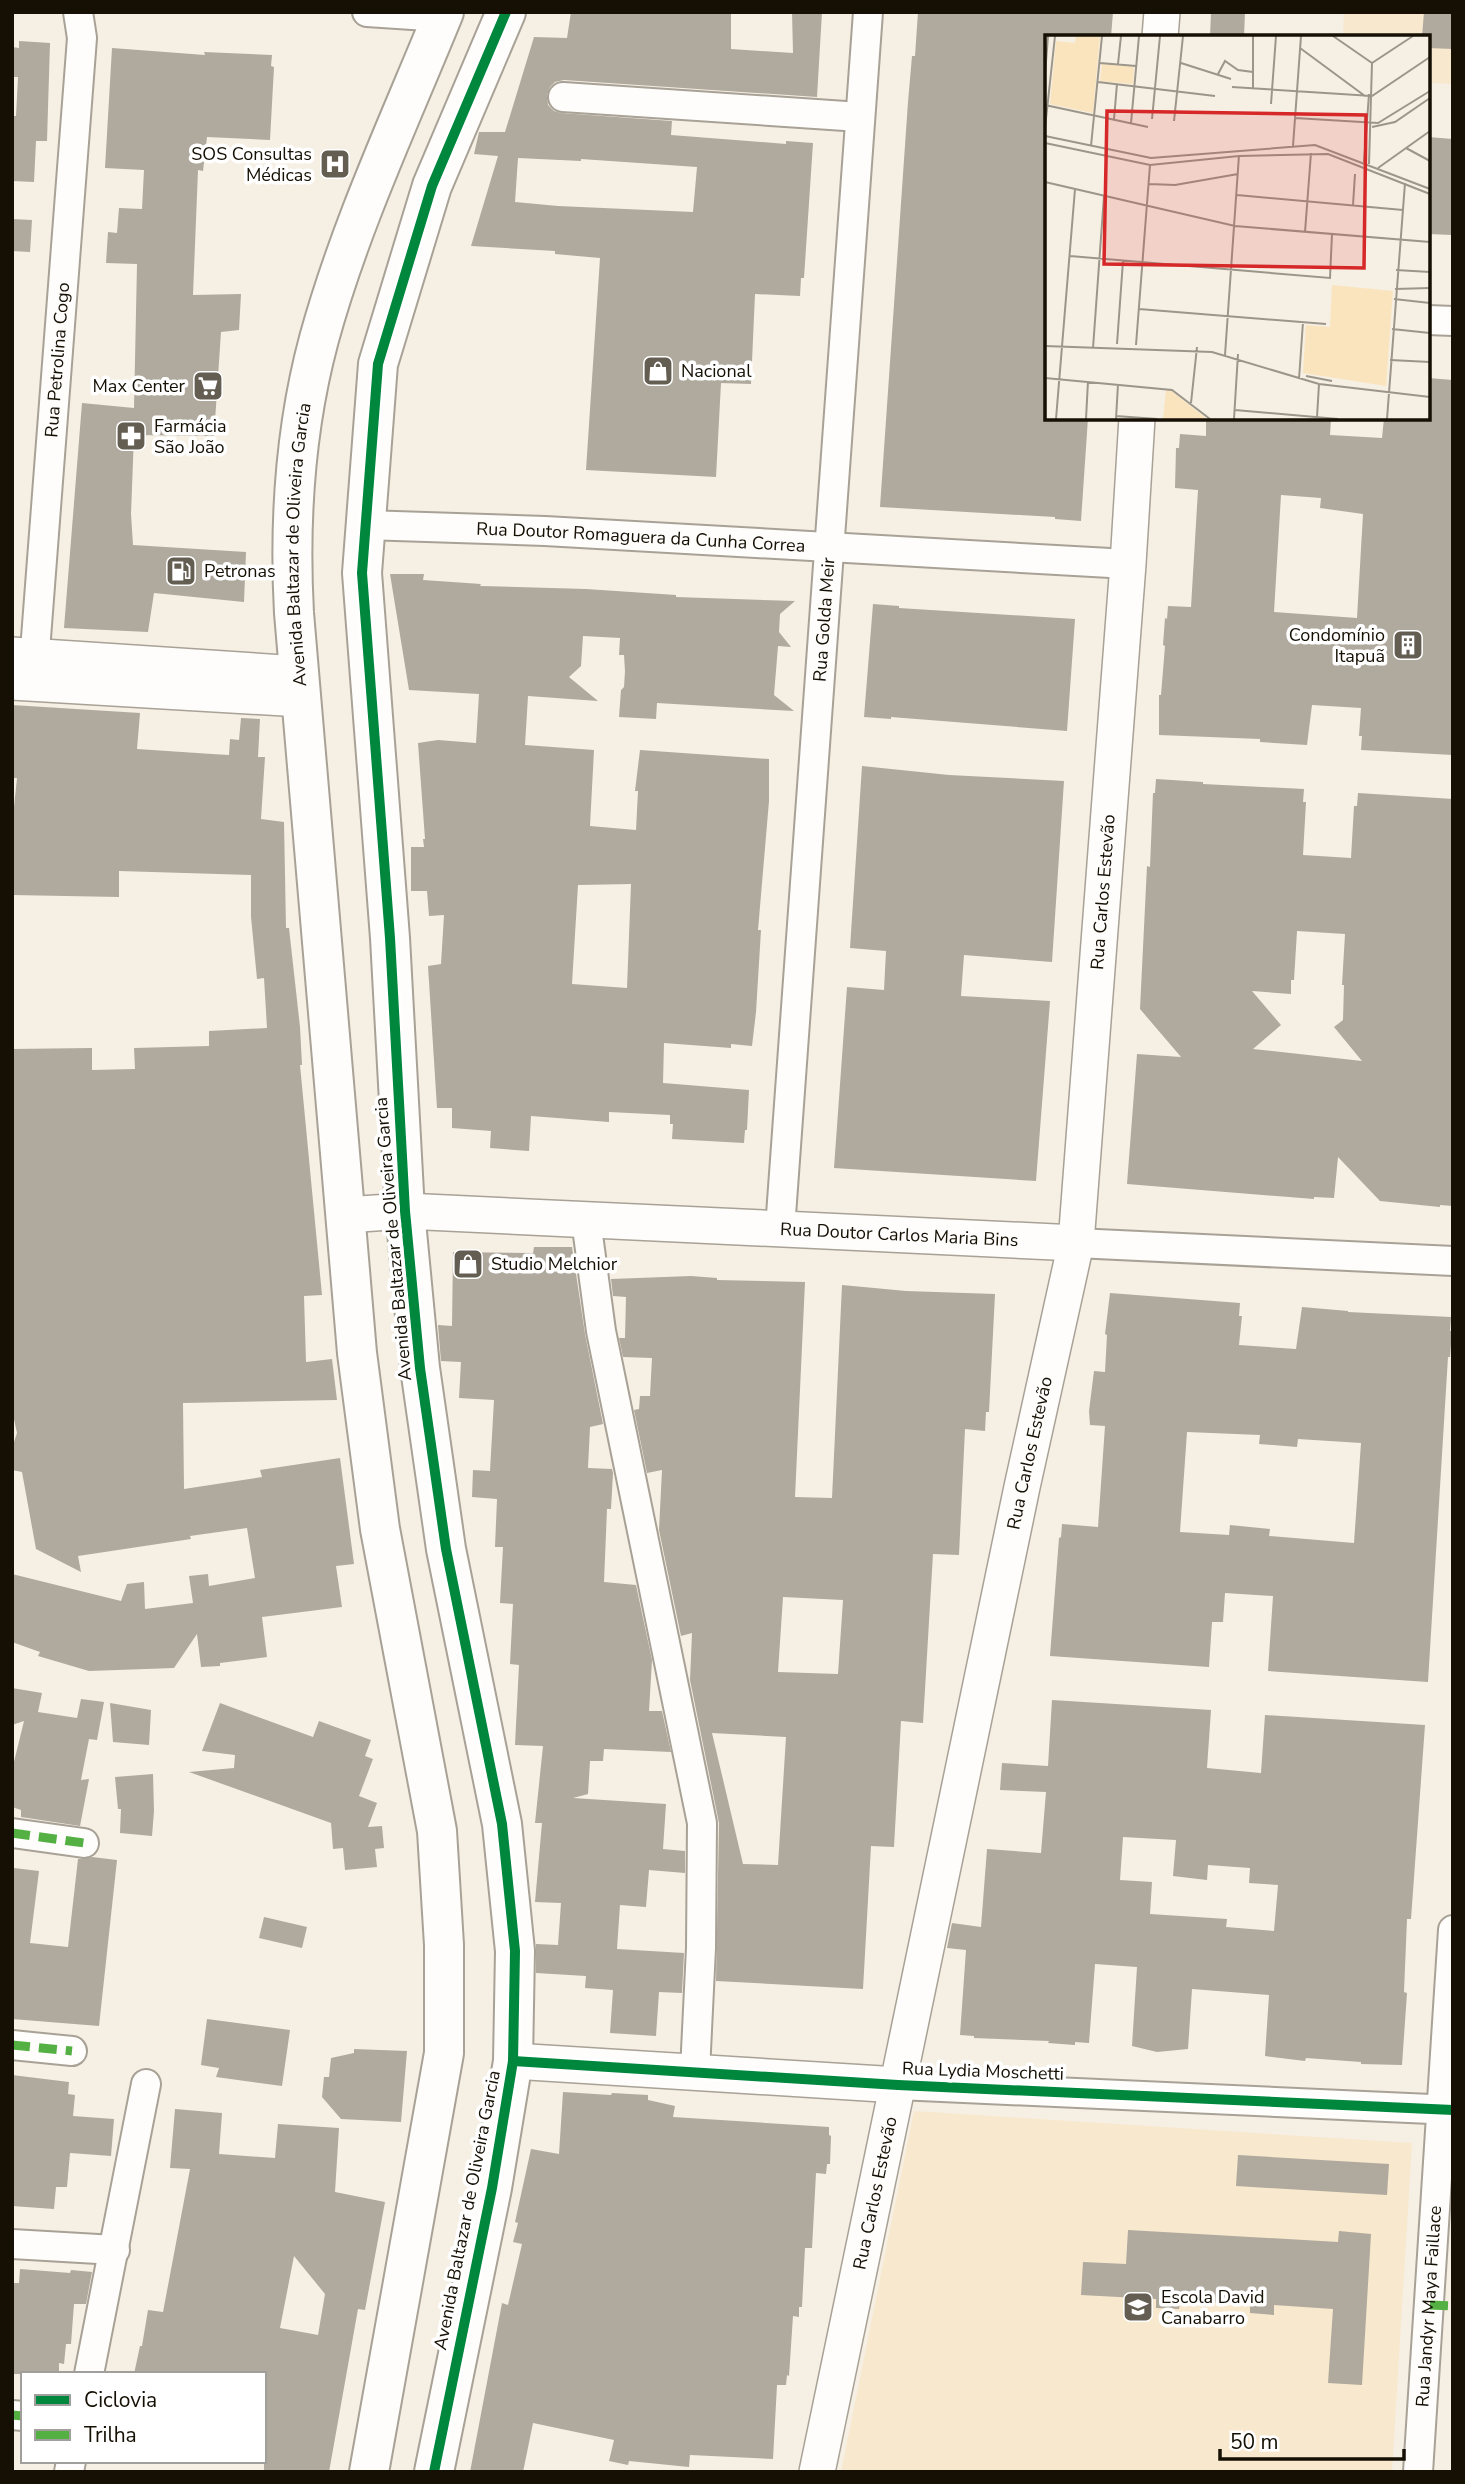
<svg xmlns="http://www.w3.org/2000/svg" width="1465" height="2484" font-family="'Nunito Sans',sans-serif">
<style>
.built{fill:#f8e8cd}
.building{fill:#afa99e;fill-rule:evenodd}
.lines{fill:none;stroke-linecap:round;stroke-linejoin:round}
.minor-casing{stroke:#a8a196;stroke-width:32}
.tertiary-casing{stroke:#a8a196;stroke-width:38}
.primary-casing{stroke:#a8a196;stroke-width:42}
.minor{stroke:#fefdfb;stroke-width:28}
.tertiary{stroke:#fefdfb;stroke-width:35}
.primary{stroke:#fefdfb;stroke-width:38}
.quiet{stroke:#55b044;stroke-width:9;stroke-dasharray:18 9;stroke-linecap:butt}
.cycleway-casing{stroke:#fff;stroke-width:15}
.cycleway{stroke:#00873e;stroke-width:10}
.labels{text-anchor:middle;stroke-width:7;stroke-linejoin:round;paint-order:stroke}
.poi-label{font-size:18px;fill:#150f04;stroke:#fff;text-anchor:start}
.street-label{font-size:18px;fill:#150f04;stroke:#fff}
.inset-road{fill:none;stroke:#9c958a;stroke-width:2}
.view{fill:#d62828;fill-opacity:0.15;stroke:#d62828;stroke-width:3.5}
.inset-edge{fill:none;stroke:#150f04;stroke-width:3.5}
</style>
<rect width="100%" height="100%" fill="#f6efe4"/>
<g class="built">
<polygon points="1344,12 1453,12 1453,84 1428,83 1428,37 1343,37"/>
<polygon points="914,2111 1412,2143 1392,2472 841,2472"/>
</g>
<g class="building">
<path d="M 571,12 L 731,12 L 731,49 L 793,53 L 792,12 L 822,12 L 817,97 L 564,80 L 555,82 L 550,87 L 547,95 L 548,105 L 554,111 L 561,113 L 672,121 L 671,135 L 786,144 L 786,141 L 813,143 L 804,278 L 801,278 L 800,296 L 755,294 L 751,384 L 721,383 L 716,477 L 586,470 L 600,258 L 555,254 L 555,251 L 471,246 L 498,156 L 474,154 L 479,132 L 505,132 L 534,37 L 567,38 ZM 518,158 L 581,161 L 581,159 L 697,167 L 693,212 L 558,206 L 515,202 Z"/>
<polygon points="918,12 1113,12 1111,37 1047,37 1047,418 1088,418 1081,521 1055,519 1055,517 880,507 908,102 912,56 915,56"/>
<polygon points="1211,12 1245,12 1244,37 1210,37"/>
<polygon points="1424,12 1453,12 1453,49 1428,48 1428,37 1422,37"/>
<polygon points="19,41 50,43 47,141 36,141 34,182 12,181 12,116 16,116 18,77 12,77 12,47 19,48"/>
<polygon points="112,48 205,55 204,52 272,55 271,66 274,67 270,140 207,137 203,171 198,170 193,295 241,294 239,330 221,332 214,436 134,435 131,514 133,545 246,552 244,602 154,593 148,632 64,628 82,403 134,408 137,264 106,263 108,232 117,233 119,208 142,209 144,170 105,168"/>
<polygon points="1428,137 1453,139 1453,235 1428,234"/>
<polygon points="12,219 32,220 30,252 12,251"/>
<path d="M 1428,378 L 1453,380 L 1453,755 L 1361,750 L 1362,736 L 1359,736 L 1361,708 L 1312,705 L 1307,745 L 1260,742 L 1260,739 L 1159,735 L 1159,695 L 1161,695 L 1165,646 L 1163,645 L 1165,618 L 1167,619 L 1168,606 L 1191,607 L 1198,490 L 1175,488 L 1176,448 L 1179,448 L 1180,434 L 1206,436 L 1206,418 L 1331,418 L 1330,435 L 1382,438 L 1384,418 L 1428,418 ZM 1281,495 L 1321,498 L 1320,508 L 1363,514 L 1357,618 L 1274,612 Z"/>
<path d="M 390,574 L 424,574 L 423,580 L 481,584 L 480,586 L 586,589 L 676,595 L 676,597 L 795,601 L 780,614 L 779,632 L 791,647 L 778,646 L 774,695 L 794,711 L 657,703 L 656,719 L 619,717 L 621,690 L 624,687 L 625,671 L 624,655 L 619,655 L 620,638 L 583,636 L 581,666 L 569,677 L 598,701 L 528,696 L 525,745 L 594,750 L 590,826 L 636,830 L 638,791 L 635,791 L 640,750 L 769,759 L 769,801 L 758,930 L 761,930 L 756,1012 L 752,1046 L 731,1044 L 731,1048 L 664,1043 L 663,1083 L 749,1090 L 747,1130 L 745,1130 L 744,1143 L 672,1139 L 673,1124 L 670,1124 L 670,1115 L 609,1112 L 609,1122 L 531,1116 L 529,1151 L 490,1148 L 491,1131 L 452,1128 L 452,1108 L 437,1108 L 428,966 L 441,964 L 444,915 L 429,916 L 427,891 L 411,891 L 411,847 L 424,847 L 423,839 L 425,839 L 418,743 L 438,740 L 476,743 L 479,694 L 409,690 ZM 631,884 L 627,988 L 572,984 L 578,885 Z"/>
<polygon points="873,604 899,606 899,608 1075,619 1067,731 891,717 891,719 864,717"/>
<polygon points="12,705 140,713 137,749 212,754 229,755 230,739 239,740 241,718 260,719 258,757 265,757 261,819 284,822 286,928 289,928 300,1027 302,1065 300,1065 322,1295 304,1296 306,1362 332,1359 337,1400 183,1403 184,1489 262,1477 260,1470 340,1458 354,1564 336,1566 342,1607 262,1617 267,1657 220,1663 220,1666 201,1667 197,1634 174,1668 89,1671 38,1656 40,1652 12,1642 12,1574 121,1601 127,1584 144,1582 145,1609 193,1603 189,1576 208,1574 209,1586 255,1578 247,1528 190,1536 191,1539 78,1556 81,1572 36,1549 22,1472 12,1470 12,1448 17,1433 12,1410 12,1049 92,1048 92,1070 135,1069 134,1048 209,1046 209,1031 267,1028 264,978 257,979 251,917 251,875 119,871 119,897 12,895 12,826 17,778 12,778"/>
<polygon points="862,766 949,775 1064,781 1052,962 964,955 961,996 1050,1001 1036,1181 834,1168 847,987 884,990 886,951 850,948"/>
<path d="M 1156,779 L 1203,782 L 1203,784 L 1304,789 L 1303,802 L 1306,802 L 1303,855 L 1351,858 L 1354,806 L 1357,806 L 1358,793 L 1453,799 L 1453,1206 L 1440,1205 L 1440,1207 L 1380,1201 L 1338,1157 L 1334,1198 L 1314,1197 L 1314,1199 L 1127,1184 L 1137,1054 L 1181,1057 L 1140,1009 L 1147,866 L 1150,867 L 1153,793 L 1155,793 ZM 1297,931 L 1345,934 L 1342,985 L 1344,985 L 1343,1020 L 1334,1027 L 1362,1061 L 1253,1049 L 1281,1025 L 1252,991 L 1291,994 L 1291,980 L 1294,980 Z"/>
<polygon points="534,1247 572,1247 585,1334 603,1424 590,1427 588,1468 612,1469 613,1473 611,1509 607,1509 604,1582 636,1585 652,1660 649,1711 662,1711 671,1752 604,1749 603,1761 590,1761 588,1794 573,1798 666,1804 663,1849 685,1851 685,1873 649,1870 646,1907 620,1905 617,1949 684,1953 682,1993 659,1992 656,2036 610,2033 613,1990 585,1988 586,1976 536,1973 536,1944 558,1945 561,1903 535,1902 542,1823 535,1823 543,1746 515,1745 519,1665 510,1664 513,1604 500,1603 503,1547 495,1547 497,1499 472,1497 473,1470 490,1471 494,1400 459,1398 461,1362 441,1361 438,1325 452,1326 453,1252 533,1253"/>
<path d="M 691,1276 L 717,1278 L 717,1280 L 805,1282 L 795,1497 L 832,1498 L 842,1285 L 906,1291 L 995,1294 L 989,1412 L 986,1412 L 985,1431 L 965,1429 L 959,1555 L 933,1554 L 923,1723 L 901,1721 L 894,1847 L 871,1846 L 863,1989 L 716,1981 L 719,1823 L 690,1680 L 692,1633 L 681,1636 L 659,1530 L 662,1470 L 647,1473 L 634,1410 L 639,1409 L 640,1396 L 650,1396 L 652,1358 L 623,1357 L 619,1338 L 625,1338 L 626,1297 L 613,1296 L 611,1279 ZM 783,1597 L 843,1600 L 838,1674 L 778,1672 ZM 712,1733 L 786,1737 L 778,1865 L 743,1864 Z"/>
<path d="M 1110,1293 L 1240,1303 L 1239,1316 L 1242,1316 L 1239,1345 L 1296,1349 L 1302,1307 L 1348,1311 L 1348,1312 L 1451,1317 L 1450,1331 L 1452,1331 L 1450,1357 L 1448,1357 L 1428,1682 L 1268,1671 L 1273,1596 L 1225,1593 L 1223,1622 L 1212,1622 L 1209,1667 L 1050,1656 L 1059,1538 L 1061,1537 L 1062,1524 L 1098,1527 L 1105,1426 L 1090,1425 L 1089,1411 L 1094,1371 L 1105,1372 L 1107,1335 L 1105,1334 ZM 1187,1432 L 1260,1435 L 1259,1444 L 1297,1447 L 1298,1439 L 1361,1443 L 1354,1543 L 1269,1536 L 1270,1529 L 1230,1525 L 1229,1535 L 1180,1532 Z"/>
<polygon points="12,1688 42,1693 38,1712 77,1718 81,1699 104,1702 97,1740 89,1739 81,1780 89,1779 80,1826 21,1817 21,1810 12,1807 12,1770 24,1721 12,1725"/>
<path d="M 1052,1700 L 1211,1710 L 1207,1768 L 1261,1773 L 1265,1715 L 1425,1725 L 1411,1919 L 1407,1919 L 1404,1992 L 1407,1993 L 1402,2065 L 1361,2064 L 1361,2062 L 1320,2059 L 1306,2058 L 1305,2061 L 1265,2056 L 1269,1995 L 1192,1989 L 1188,2049 L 1157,2052 L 1132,2046 L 1137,1967 L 1095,1964 L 1089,2043 L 1075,2042 L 1075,2045 L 1048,2043 L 1049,2041 L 974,2038 L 974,2036 L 960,2035 L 966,1950 L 947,1948 L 952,1923 L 981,1927 L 987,1849 L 1041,1853 L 1046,1792 L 1000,1790 L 1002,1763 L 1048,1766 ZM 1123,1837 L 1176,1840 L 1173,1876 L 1207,1880 L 1208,1865 L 1250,1868 L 1249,1883 L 1278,1885 L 1274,1931 L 1226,1927 L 1227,1919 L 1150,1914 L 1152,1882 L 1120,1880 Z"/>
<polygon points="110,1703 151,1710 149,1745 113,1742"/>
<polygon points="220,1703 313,1737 319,1721 371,1740 365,1756 373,1759 359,1796 377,1803 368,1827 382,1826 384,1848 375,1849 377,1867 345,1870 343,1848 333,1849 331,1823 189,1772 234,1768 235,1755 202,1751"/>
<polygon points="153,1774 154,1811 152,1836 120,1833 121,1809 118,1809 115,1777"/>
<polygon points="92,1857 117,1860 99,2026 12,2019 14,1868 39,1871 30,1943 68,1947 78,1859"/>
<polygon points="264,1917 307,1927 302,1948 259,1938"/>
<polygon points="207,2019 290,2030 282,2086 216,2077 219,2068 201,2065"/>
<polygon points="354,2049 407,2051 401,2122 341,2119 322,2097 324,2077 329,2077 331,2058 354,2053"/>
<polygon points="12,2075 69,2082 68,2094 75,2095 73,2116 114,2119 111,2156 70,2153 67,2187 56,2187 54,2209 12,2206"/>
<polygon points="563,2092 611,2095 612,2093 648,2095 648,2100 675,2106 673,2117 829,2127 829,2135 831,2136 830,2164 827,2164 826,2174 816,2173 812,2248 805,2248 802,2307 799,2307 799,2317 793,2316 789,2376 787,2375 786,2385 777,2385 773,2459 690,2455 689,2467 629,2461 628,2465 609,2461 614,2440 533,2423 523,2472 470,2472 502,2303 508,2305 522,2244 513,2242 518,2223 515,2222 531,2149 559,2154"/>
<path d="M 175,2109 L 222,2113 L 219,2154 L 275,2158 L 278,2124 L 339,2128 L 335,2192 L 385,2202 L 365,2310 L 358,2309 L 329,2472 L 264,2472 L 264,2374 L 134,2374 L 140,2346 L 142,2346 L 148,2310 L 163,2312 L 190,2169 L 170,2168 ZM 294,2256 L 325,2294 L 318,2335 L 280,2328 Z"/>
<polygon points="1238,2155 1389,2164 1387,2195 1236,2186"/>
<polygon points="1128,2230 1338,2242 1339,2231 1371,2234 1362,2385 1328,2383 1333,2309 1274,2305 1274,2315 1250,2313 1250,2304 1180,2301 1179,2309 1156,2308 1156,2299 1081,2295 1083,2262 1126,2264"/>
<polygon points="20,2269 70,2273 71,2270 92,2272 86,2304 74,2304 71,2344 66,2344 64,2364 59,2363 59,2374 12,2374 12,2283 19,2283"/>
</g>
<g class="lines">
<g class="minor-casing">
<g id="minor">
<polyline points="367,12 443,17"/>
<polyline points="563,97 860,117"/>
<polyline points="1428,320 1453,321"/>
<path id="s1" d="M 365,525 L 545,531 L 1128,564"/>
<path id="s2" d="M 33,677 L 82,38 L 78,12"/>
<polyline points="586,1220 601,1331 702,1823 701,1948 695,2071"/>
<path id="s3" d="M 780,1229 L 868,12"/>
<polyline points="1076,1243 1453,1261"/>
<polyline points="12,1833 84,1843"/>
<polyline points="12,2045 72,2051"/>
<polyline points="898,2085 1453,2110"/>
<polyline points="12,2244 115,2250"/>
<polyline points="89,2374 146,2084"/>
<polyline points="12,2415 23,2416"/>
<polyline points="69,2472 71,2461"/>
<path id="s4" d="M 1418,2472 L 1453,1930"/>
</g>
</g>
<g class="tertiary-casing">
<g id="tertiary">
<polyline points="1160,37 1162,12"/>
<polyline points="12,655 299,674"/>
<polyline points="12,682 301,699"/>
<path id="s5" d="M 345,1215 L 405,1211 L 1076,1243"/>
<polyline points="513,2061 898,2085"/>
<path id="s6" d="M 817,2472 L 1022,1487 L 1076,1243 L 1128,564 L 1137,418"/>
</g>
</g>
<g class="primary-casing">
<g id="primary">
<path id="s7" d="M 369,2472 L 444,2053 L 444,1945 L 437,1831 L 380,1529 L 357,1353 L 294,613 C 289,521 295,428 319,339 C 350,226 400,120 444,12"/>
<polyline points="434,2472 492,2188 513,2061 515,1951 502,1824 446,1549 420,1368 405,1211 390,938 362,573 378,364 432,186 506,12"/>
</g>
</g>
<use href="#minor" class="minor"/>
<use href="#tertiary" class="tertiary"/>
<use href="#primary" class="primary"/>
<g class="quiet">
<polyline points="12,1833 84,1843"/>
<polyline points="12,2045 72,2051"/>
<polyline points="1430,2305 1453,2306"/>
<polyline points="12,2415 23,2416"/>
</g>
<g class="cycleway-casing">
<g id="cycleway">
<polyline points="513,2061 898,2085 1453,2110"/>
<polyline points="434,2472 492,2188 513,2061 515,1951 502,1824 446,1549 420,1368 405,1211 390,938 362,573 378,364 432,186 506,12"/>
</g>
</g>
<use href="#cycleway" class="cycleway"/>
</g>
<defs>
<g id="hospital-square" transform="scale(1.575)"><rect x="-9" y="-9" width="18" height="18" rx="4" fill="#645d52" stroke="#fff"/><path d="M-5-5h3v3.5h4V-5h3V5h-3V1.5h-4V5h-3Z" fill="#fff"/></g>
<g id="shop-square" transform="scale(1.575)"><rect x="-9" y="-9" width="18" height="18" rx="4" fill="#645d52" stroke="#fff"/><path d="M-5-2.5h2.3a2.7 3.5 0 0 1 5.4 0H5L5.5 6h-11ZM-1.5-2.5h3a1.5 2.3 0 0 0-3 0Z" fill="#fff"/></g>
<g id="supermarket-square" transform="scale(1.575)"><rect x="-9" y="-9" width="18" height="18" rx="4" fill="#645d52" stroke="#fff"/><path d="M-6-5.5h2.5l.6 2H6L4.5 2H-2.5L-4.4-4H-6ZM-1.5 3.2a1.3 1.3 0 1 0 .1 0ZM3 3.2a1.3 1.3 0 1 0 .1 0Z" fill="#fff"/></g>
<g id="pharmacy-square" transform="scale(1.575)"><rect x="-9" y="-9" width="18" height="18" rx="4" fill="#645d52" stroke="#fff"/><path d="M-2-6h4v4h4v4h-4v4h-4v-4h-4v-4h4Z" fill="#fff"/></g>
<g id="fuel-square" transform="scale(1.575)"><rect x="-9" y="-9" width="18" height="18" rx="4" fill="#645d52" stroke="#fff"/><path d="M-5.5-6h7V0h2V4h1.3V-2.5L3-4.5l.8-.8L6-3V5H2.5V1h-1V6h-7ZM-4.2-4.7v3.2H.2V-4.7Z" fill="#fff"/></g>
<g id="building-square" transform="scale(1.575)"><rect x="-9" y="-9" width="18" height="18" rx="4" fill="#645d52" stroke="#fff"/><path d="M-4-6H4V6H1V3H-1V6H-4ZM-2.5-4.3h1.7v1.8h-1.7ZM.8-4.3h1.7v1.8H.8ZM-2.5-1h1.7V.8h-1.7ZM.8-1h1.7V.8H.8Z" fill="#fff"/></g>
<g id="school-square" transform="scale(1.575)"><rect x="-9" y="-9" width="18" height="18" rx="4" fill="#645d52" stroke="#fff"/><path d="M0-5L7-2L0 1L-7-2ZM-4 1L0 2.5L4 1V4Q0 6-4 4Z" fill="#fff"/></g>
</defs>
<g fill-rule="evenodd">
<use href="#hospital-square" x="335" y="164"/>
<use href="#shop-square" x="658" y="371"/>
<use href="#supermarket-square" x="208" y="386"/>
<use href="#pharmacy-square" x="131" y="436"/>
<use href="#fuel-square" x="181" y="571"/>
<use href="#building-square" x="1408" y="645"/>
<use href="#shop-square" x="468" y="1264"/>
<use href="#school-square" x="1138" y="2307"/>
</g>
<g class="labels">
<g class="poi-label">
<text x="312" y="160" text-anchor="end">SOS Consultas<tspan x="312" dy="21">Médicas</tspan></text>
<text x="681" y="377">Nacional</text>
<text x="185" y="392" text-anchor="end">Max Center</text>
<text x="154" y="432">Farmácia<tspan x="154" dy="21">São João</tspan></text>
<text x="204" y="577">Petronas</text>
<text x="1385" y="641" text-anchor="end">Condomínio<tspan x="1385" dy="21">Itapuã</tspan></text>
<text x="491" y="1270">Studio Melchior</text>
<text x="1161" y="2303">Escola David<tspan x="1161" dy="21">Canabarro</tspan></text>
</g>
<g class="street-label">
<text dy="6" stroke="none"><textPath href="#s2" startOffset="318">Rua Petrolina Cogo</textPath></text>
<text dy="6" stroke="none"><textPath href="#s1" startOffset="276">Rua Doutor Romaguera da Cunha Correa</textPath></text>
<text dy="6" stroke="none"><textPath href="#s7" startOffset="1944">Avenida Baltazar de Oliveira Garcia</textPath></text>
<text dy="6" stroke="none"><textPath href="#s3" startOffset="611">Rua Golda Meir</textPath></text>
<text dy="6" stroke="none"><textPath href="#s6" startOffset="1608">Rua Carlos Estevão</textPath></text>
<text dy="6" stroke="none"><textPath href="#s5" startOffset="555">Rua Doutor Carlos Maria Bins</textPath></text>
<text transform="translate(393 1239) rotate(-95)" y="6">Avenida Baltazar de Oliveira Garcia</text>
<text dy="6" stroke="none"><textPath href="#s6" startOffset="1041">Rua Carlos Estevão</textPath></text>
<text transform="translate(983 2071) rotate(2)" y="6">Rua Lydia Moschetti</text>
<text dy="6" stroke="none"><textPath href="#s6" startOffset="285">Rua Carlos Estevão</textPath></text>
<text transform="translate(467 2210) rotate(-79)" y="6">Avenida Baltazar de Oliveira Garcia</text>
<text dy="6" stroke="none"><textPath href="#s4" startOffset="166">Rua Jandyr Maya Faillace</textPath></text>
</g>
</g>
<g transform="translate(1045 35)">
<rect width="385" height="385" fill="#f6efe4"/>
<path d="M 31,1 L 55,1 L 48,78 L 5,69 L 11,6 L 30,8 ZM 57,29 L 89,32 L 88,49 L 55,46 ZM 287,250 L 348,256 L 341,351 L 258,338 L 261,290 L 285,292 ZM 121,355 L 126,356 L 162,384 L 118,384 Z" fill="#f9e4bd"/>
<path class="inset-road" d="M 288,1 L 327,28M 255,13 L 320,61M 55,28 L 91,31M 136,28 L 186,44M 327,28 L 368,1M 73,29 L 76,1M 173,39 L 180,26 L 193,35 L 208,37M 0,40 L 3,1M 53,47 L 170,61M 187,52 L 327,61 L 385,22M 208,53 L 208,1M 226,69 L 231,1M 0,70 L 103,92M 250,83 L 333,88 L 385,56M 69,84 L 72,49M 107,84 L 115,1M 129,86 L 138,1M 86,88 L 94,1M 327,92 L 350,87 L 385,63M 0,93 L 10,1M 0,101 L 106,123 L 270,110 L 385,154M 0,108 L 105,130 L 194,121 L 283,119 L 385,159M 46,111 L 57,1M 248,111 L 256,1M 361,113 L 385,126M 319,127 L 324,59M 324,129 L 327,28M 333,133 L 385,96M 0,147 L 190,191 L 385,207M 104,149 L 130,150 L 193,139M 192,160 L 358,175M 308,170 L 310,139M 260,197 L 266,118M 25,221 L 285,243 L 287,199M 351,235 L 385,237M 350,254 L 385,253M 349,264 L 385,268M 94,274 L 281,289M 347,294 L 385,298M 72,309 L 78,226M 91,310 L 105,130M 0,311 L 167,317 L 274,349 L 385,362M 48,313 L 59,161M 180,320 L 194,120M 345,325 L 385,327M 261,341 L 287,346M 0,343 L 127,355 L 165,384M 254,344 L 258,287M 146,368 L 152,312M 190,375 L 293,384M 71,381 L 112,384M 272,382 L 274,349M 11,384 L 30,154M 41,384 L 43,346M 71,384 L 73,349M 189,384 L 193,319M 342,384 L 360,148"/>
<path class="view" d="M 62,76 L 321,80 L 319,233 L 59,229 Z"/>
<rect width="385" height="385" class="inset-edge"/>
</g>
<rect width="1465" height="2484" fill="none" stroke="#150f04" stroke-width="28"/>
<rect x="21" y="2372" width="245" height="91" fill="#ffffff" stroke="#a19f9b" stroke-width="2"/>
<rect x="35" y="2395" width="35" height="10" fill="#00873e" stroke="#a19f9b" stroke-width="2"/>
<text x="84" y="2407" font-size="21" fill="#150f04">Ciclovia</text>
<rect x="35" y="2430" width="35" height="10" fill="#55b044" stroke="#a19f9b" stroke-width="2"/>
<text x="84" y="2442" font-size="21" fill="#150f04">Trilha</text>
<path d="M1220 2449v10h184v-10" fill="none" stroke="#150f04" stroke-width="3.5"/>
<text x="1230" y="2449" font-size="21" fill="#150f04" stroke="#ffffff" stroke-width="5" paint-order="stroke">50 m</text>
</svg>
